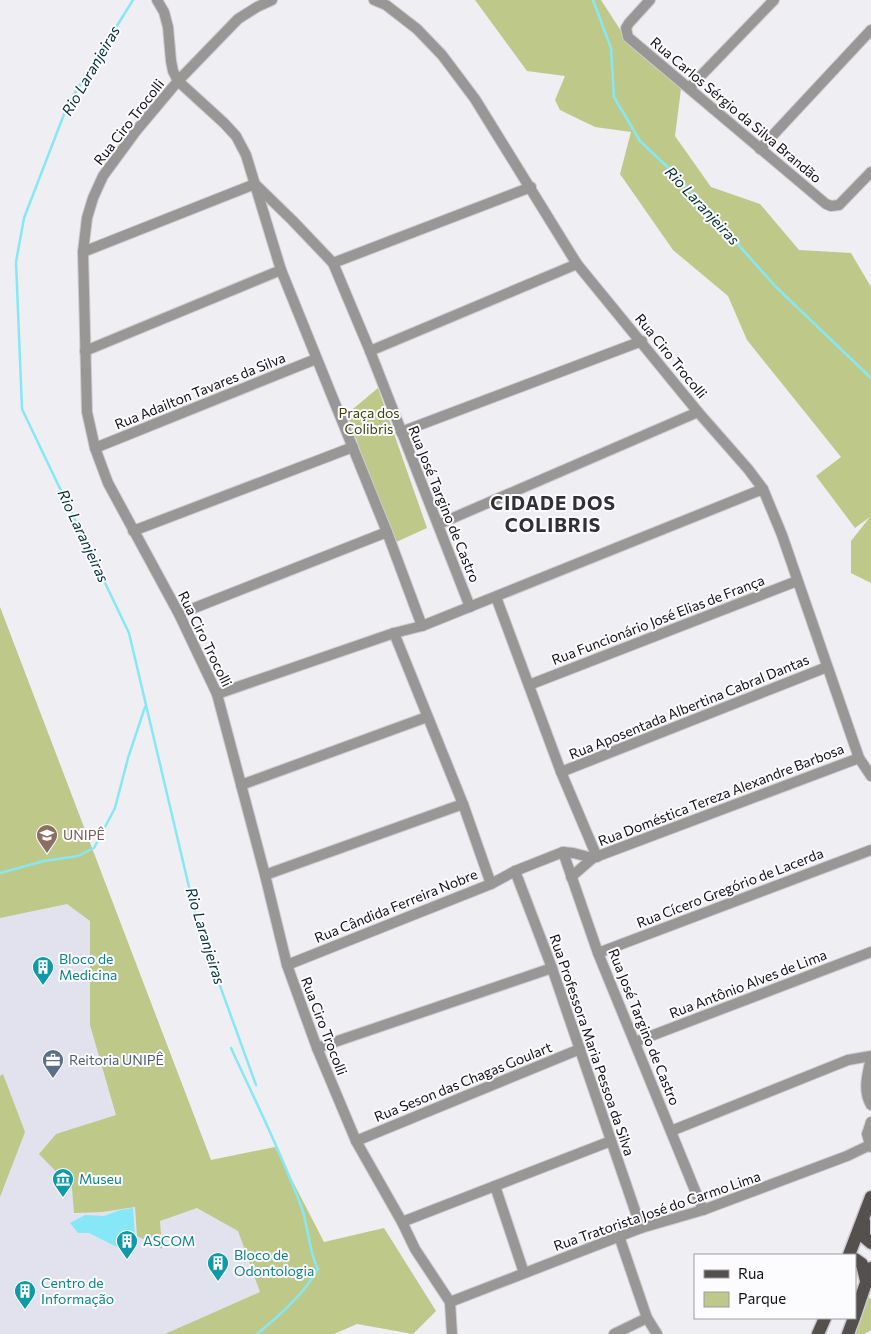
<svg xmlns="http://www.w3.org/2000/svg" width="871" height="1334" font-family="Commissioner,sans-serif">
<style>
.built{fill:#e1e2ee}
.green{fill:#bec889}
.water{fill:#86e8f6}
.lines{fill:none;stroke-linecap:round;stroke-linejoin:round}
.stream{stroke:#86e8f6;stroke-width:2.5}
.minor-casing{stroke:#cbcbcf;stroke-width:12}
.major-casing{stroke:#cbcbcf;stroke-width:15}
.minor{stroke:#999796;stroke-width:10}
.major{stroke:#53504e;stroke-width:12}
.labels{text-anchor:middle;stroke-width:4;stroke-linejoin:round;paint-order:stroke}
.street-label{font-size:14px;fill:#111113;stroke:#fcfcff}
.park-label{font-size:14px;fill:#3c420b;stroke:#fcfcff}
.education-label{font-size:14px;fill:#785e54;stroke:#fcfcff;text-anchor:start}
.culture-label{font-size:14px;fill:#0d838f;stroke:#fcfcff;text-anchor:start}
.service-label{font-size:14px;fill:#4e5e75;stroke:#fcfcff;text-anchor:start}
.water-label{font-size:15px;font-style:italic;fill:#003137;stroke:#fcfcff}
.district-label{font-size:19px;font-weight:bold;letter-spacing:1px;fill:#313135;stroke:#fcfcff}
</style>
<rect width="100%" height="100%" fill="#eeeef3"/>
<polygon class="built" points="0,607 238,1231 276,1334 0,1334"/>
<g class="green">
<polygon points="475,0 601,0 623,34 681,89 675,136 711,187 760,204 799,250 851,253 871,287 871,583 851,573 851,541 870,517 855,528 816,476 841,457 747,340 728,296 673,250 620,174 631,132 595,127 560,110 555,100 565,76 527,71"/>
<polygon points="378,388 427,528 394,543 347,414"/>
<polygon points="0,607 211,1160 275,1147 324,1242 384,1228 436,1311 413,1334 357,1324 334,1334 165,1334 260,1292 238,1231 197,1208 160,1221 162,1249 137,1236 135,1207 102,1212 74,1213 72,1188 39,1154 56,1134 116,1115 90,1025 90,921 67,904 0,918"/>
<polygon points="3,1074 25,1132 0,1197 0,1076"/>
<polygon points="862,1293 871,1299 871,1330 864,1334 846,1334"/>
</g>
<polygon class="water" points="133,1208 135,1237 119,1248 89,1233 78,1233 70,1223 85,1215 104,1216 120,1210"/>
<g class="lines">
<g class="stream">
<polyline points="133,0 68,104 24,218 16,262 22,409 129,633 198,925 256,1085"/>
<polyline points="593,0 611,48 614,97 640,141 677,176 776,287 871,378"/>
<polyline points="0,873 44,861 78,856 94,848 115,808 128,758 145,707"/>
<path d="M 231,1048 C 255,1100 281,1152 301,1206 C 309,1227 308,1250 318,1269 C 303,1295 280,1315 257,1334"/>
</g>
<g class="minor-casing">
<g id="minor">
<polyline points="157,0 164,12 168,27 171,61 173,71 178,81 224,123 236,136 246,155 281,270 387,532 422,626"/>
<polyline points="272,0 257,7 238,19 178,81 136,131 103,176 93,198 87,218 83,252 87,412 95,448 108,483 179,614 217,694 265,875 287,965 317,1048 356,1141 402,1222 415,1249 450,1302 452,1334"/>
<polyline points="374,0 386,5 417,29 442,55 475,99 577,264 698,412 748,469 763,489 782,535 859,758 871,776"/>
<polyline points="650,0 629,23 626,28 628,37 826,204 831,206 839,205 871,172"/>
<polyline points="689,88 774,0"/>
<polyline points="760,149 871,30"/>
<polyline points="83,252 255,184 292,220 333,263 370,351 470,607"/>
<polyline points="333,263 531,187"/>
<polyline points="85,351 281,270"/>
<polyline points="370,351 577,264"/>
<polyline points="401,432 642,341"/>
<polyline points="95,448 316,359"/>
<polyline points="439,524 698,412"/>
<polyline points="133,531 353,447"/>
<polyline points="496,597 561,772 597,857"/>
<polyline points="179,614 387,532"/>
<polyline points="394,633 463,804 491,884"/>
<polyline points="529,685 797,581"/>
<polyline points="217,694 394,633 422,626 763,489"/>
<polyline points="561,772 827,667"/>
<polyline points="241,785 427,717"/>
<polyline points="563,852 598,953 703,1210"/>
<polyline points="515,871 552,968 641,1228"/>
<polyline points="265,875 463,804"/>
<polyline points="571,877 593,858 859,758"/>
<polyline points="598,953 871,850"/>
<polyline points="287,965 491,884 515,871 563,852 573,853 593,858"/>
<polyline points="635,1042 871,952"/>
<polyline points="317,1048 552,968"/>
<path d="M 871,1057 C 868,1073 862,1090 871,1105"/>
<polyline points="671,1131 848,1060 871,1056"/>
<polyline points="356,1141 580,1049"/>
<polyline points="870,1145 867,1134 871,1122"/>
<polyline points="495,1186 524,1273"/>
<polyline points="402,1222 611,1141"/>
<polyline points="619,1236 647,1318 657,1334"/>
<polyline points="450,1302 641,1228 703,1210 847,1156 870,1145 871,1147"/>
<polyline points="614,1334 647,1318"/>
</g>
</g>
<g class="major-casing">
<g id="major">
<polyline points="864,1221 864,1237 871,1243"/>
<polyline points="849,1255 871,1197"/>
<polyline points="855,1259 862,1264 866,1281"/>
<polyline points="855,1315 871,1268"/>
<polyline points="818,1334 825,1318"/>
<polyline points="848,1334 854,1318"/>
</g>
</g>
<use href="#minor" class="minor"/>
<use href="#major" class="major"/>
</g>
<defs>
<g id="university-pin" transform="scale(1.125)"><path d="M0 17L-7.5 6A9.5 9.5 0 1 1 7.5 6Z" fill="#8d6e63" stroke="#fcfcff"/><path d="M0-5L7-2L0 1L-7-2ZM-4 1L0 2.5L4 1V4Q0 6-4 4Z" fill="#fff"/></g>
<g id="building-pin" transform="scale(1.125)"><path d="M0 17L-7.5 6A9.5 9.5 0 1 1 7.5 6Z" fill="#0f9aa8" stroke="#fcfcff"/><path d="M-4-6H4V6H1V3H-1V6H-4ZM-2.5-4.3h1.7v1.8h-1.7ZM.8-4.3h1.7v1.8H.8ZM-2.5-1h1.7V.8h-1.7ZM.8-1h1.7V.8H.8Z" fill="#fff"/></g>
<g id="office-pin" transform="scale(1.125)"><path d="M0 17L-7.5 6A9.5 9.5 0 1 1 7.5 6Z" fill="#5c6f8a" stroke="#fcfcff"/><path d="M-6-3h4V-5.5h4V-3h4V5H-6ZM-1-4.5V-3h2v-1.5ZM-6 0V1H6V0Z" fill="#fff"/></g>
<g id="museum-pin" transform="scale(1.125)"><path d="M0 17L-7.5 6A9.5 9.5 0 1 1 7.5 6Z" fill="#0f9aa8" stroke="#fcfcff"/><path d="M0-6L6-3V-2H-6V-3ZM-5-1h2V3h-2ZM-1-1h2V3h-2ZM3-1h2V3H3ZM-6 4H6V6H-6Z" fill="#fff"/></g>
</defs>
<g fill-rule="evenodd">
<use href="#university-pin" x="47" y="835"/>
<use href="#building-pin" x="43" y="967"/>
<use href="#office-pin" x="53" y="1060"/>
<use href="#museum-pin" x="63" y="1179"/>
<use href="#building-pin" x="127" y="1241"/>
<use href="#building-pin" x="218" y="1263"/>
<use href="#building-pin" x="25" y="1291"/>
</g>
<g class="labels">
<g class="street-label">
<text transform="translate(736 110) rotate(40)" y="5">Rua Carlos Sérgio da Silva Brandão</text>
<text transform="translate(129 122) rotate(-52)" y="5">Rua Ciro Trocolli</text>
<text transform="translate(671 356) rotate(51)" y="5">Rua Ciro Trocolli</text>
<text transform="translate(200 391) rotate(-22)" y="5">Rua Adailton Tavares da Silva</text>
<text transform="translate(444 504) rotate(68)" y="5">Rua José Targino de Castro</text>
<text transform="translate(658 620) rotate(-21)" y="5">Rua Funcionário José Elias de França</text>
<text transform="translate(205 639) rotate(64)" y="5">Rua Ciro Trocolli</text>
<text transform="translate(689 707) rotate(-22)" y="5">Rua Aposentada Albertina Cabral Dantas</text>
<text transform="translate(721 795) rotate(-21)" y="5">Rua Doméstica Tereza Alexandre Barbosa</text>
<text transform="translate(730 888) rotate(-21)" y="5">Rua Cícero Gregório de Lacerda</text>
<text transform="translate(396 906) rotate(-22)" y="5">Rua Cândida Ferreira Nobre</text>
<text transform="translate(748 984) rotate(-21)" y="5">Rua Antônio Alves de Lima</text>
<text transform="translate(324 1026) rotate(69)" y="5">Rua Ciro Trocolli</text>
<text transform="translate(644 1027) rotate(68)" y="5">Rua José Targino de Castro</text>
<text transform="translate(592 1045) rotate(71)" y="5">Rua Professora Maria Pessoa da Silva</text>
<text transform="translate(463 1082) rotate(-22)" y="5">Rua Seson das Chagas Goulart</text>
<text transform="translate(657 1211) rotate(-19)" y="5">Rua Tratorista José do Carmo Lima</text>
</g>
<g class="park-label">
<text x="369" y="418">Praça dos<tspan x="369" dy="16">Colibris</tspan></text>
</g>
<g class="education-label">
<text x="63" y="840">UNIPÊ</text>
</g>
<g class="culture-label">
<text x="59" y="964">Bloco de<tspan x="59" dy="16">Medicina</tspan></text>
<text x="79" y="1184">Museu</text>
<text x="143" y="1246">ASCOM</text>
<text x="234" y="1260">Bloco de<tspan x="234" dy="16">Odontologia</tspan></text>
<text x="41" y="1288">Centro de<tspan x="41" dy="16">Informação</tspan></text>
</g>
<g class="service-label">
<text x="69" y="1065">Reitoria UNIPÊ</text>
</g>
<g class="water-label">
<text transform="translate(91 71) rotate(-60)" y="5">Rio Laranjeiras</text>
<text transform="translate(702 206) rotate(47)" y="5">Rio Laranjeiras</text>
<text transform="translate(83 536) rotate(65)" y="5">Rio Laranjeiras</text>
<text transform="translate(205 936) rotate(73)" y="5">Rio Laranjeiras</text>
</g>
<g class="district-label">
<text x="553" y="510">CIDADE DOS<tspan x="553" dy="22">COLIBRIS</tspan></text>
</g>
</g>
<rect x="694" y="1254" width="162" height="65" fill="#fcfcff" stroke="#9e9ea1"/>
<rect x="704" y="1270" width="25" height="8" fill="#53504e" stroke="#9e9ea1"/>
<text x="738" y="1279" font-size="15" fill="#111113">Rua</text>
<rect x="704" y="1292" width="25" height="15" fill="#bec889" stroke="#9e9ea1"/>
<text x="738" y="1304" font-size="15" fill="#111113">Parque</text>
</svg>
